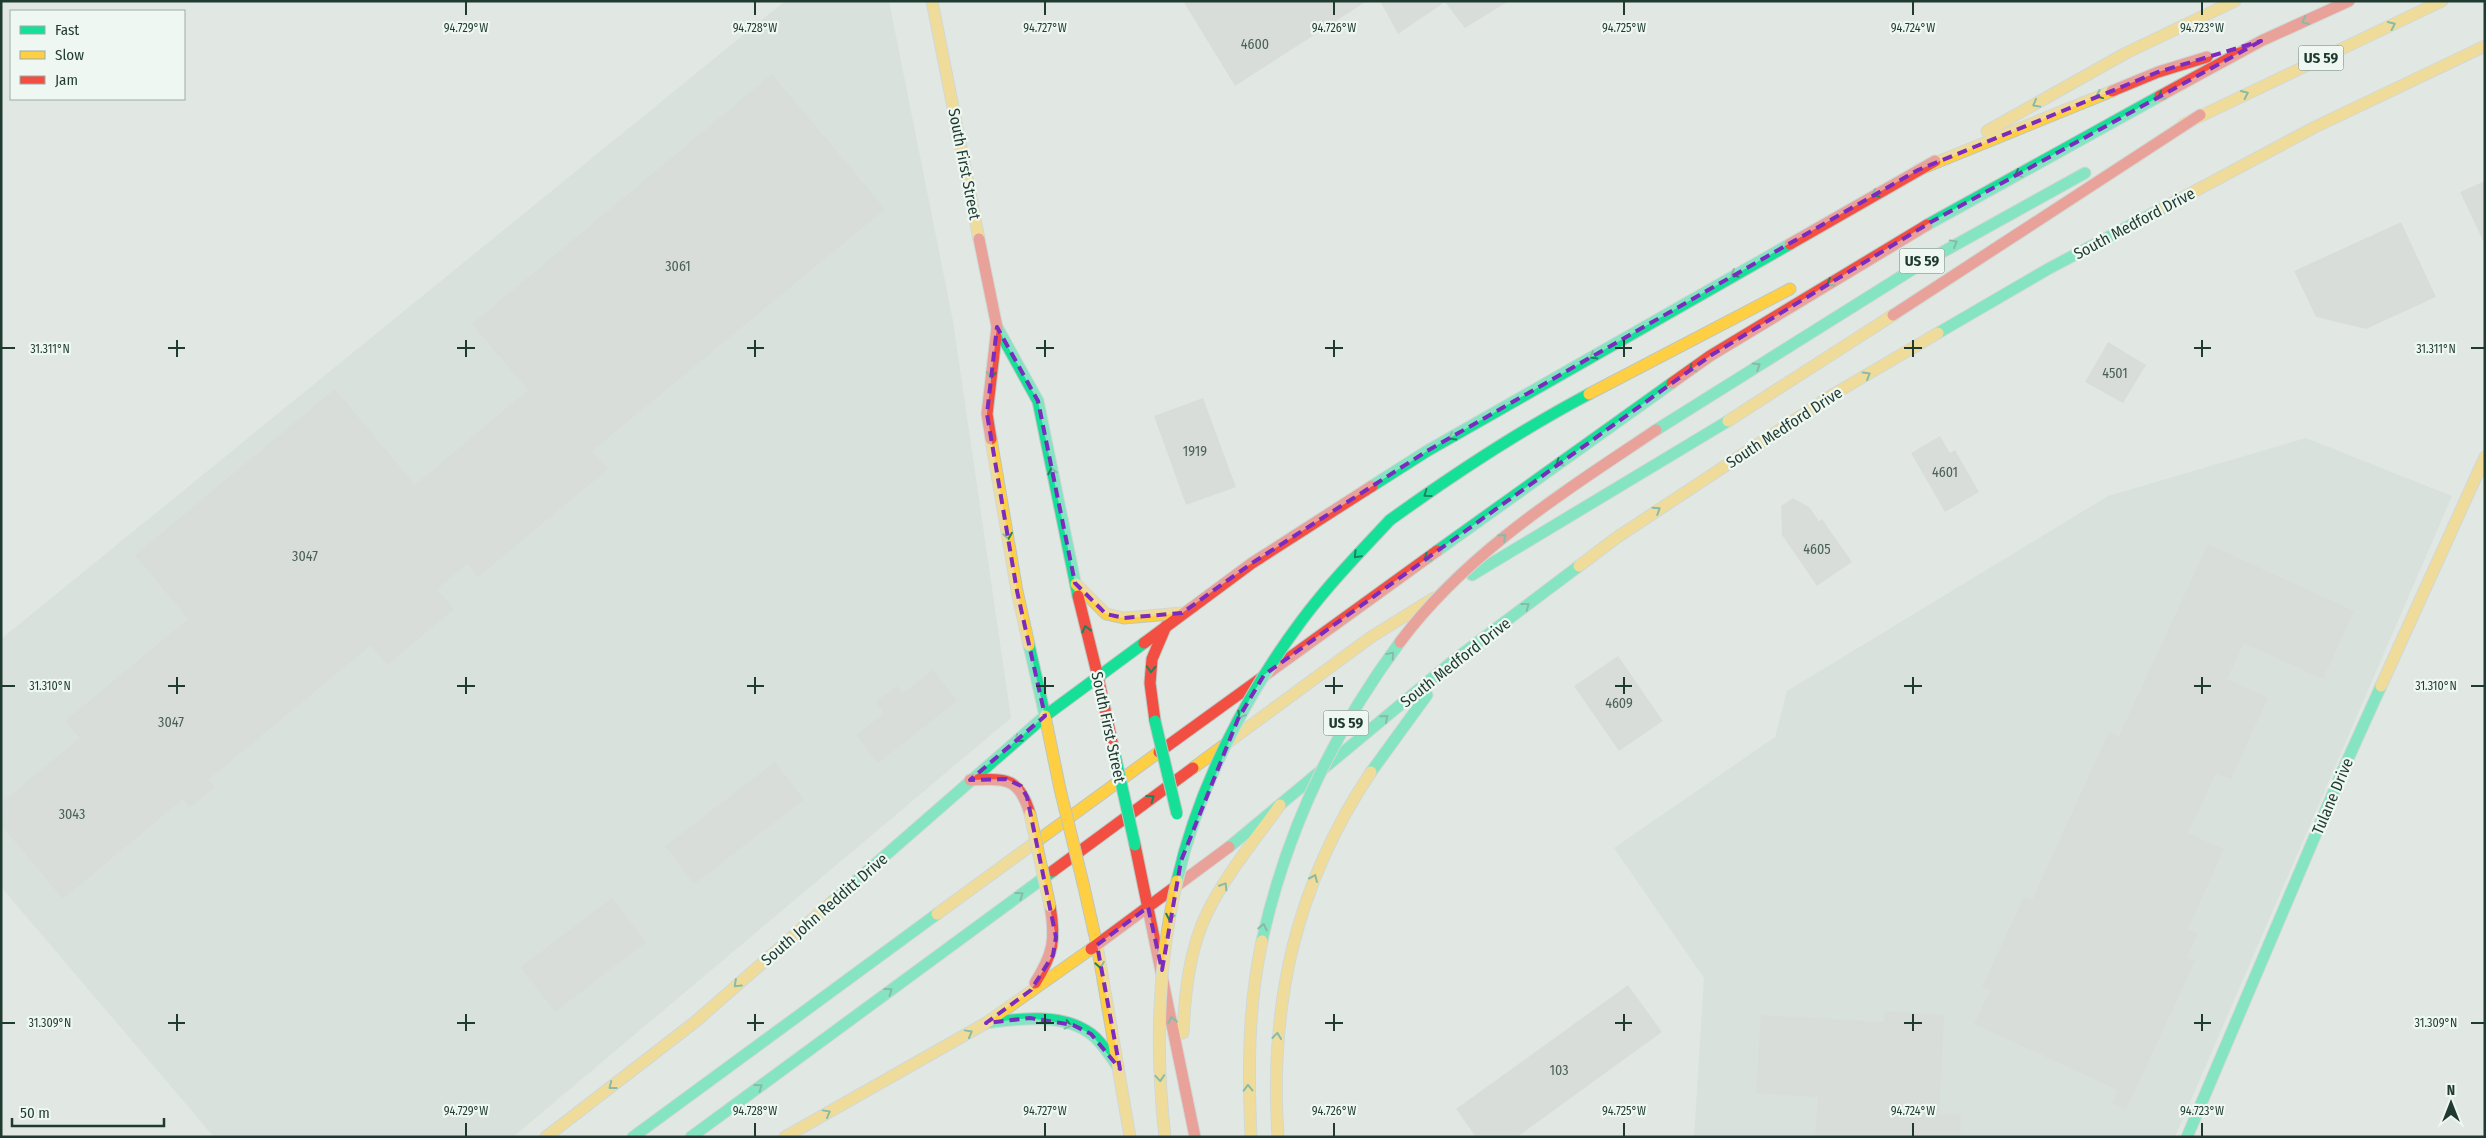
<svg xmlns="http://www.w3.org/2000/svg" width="2486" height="1138" font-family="'Fira Sans Condensed',sans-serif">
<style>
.built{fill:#ced9d4}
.building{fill:#ccd1cf}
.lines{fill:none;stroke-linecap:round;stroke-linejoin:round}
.fast-casing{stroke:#bdc6c2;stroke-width:13}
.slow-casing{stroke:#bdc6c2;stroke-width:13}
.jam-casing{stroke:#bdc6c2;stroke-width:13}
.fast{stroke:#16e098;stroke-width:11}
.slow{stroke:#ffcf43;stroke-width:11}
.jam{stroke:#f24e42;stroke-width:11}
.fast-bridge-casing{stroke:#bdc6c2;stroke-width:13;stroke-linecap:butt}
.slow-bridge-casing{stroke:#bdc6c2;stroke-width:13;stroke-linecap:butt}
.jam-bridge-casing{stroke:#bdc6c2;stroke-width:13;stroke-linecap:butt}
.fast-bridge{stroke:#16e098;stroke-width:11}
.slow-bridge{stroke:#ffcf43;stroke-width:11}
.jam-bridge{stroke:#f24e42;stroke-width:11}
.oneway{stroke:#1b855f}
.marked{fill:none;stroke:#7b2cbf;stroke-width:4;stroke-dasharray:10 6;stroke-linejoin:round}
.ticks{fill:none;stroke:#1f3b31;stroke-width:2}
.labels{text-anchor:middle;stroke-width:4.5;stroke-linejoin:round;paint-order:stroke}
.number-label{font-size:14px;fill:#4a6058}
.shield{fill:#eff7f2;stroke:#5d736b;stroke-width:1}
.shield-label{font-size:15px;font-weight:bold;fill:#1f3b31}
.street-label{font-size:16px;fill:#1f3b31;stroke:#eff7f2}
.ticks-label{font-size:12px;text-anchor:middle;fill:#1f3b31;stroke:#eff7f2;stroke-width:4.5;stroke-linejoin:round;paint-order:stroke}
</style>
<rect width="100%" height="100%" fill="#e1e8e4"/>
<g class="built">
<polygon points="785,1 889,1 953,321 1011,718 513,1137 214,1137 1,887 1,639"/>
<polygon points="2306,438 2452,496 2175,1137 1694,1137 1704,978 1614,848 1775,737 1787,691 2108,496"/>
</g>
<g class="building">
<polygon points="1183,1 1367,1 1235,86"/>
<polygon points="1380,1 1509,1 1465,28 1445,2 1398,34"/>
<polygon points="772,74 885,209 592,451 608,469 478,577 467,564 437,589 454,609 387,665 371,645 208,780 215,787 190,808 183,799 63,899 1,825 1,803 80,738 65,721 188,619 135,555 335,389 415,485 528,390 472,324"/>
<polygon points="2485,181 2485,245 2460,192"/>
<polygon points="2401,222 2436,297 2366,329 2316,317 2294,271"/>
<polygon points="2108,342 2146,365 2123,403 2085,382"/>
<polygon points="1203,398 1236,487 1186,505 1154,416"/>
<polygon points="1940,436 1950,453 1955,450 1979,492 1945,512 1911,453"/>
<polygon points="1793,498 1809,507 1819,521 1822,519 1852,562 1817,586 1782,535 1781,506"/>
<polygon points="2208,544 2354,611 2323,679 2244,643 2227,679 2268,698 2231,779 2216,773 2188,833 2224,849 2188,929 2198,933 2187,957 2195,961 2126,1110 2112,1103 2118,1090 1974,1024 1990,991 1982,987 2024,897 2032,900 2109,732 2119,736"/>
<polygon points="1618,656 1663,721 1619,751 1574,686"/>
<polygon points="933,670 957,701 878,763 856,735 884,713 876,702 897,686 902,694"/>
<polygon points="775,762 804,800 694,884 665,846"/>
<polygon points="612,898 646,942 555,1012 521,967"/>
<polygon points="1628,985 1662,1032 1517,1137 1476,1137 1456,1109"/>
<polygon points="1885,1011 1944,1015 1939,1114 1961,1115 1960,1137 1815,1137 1818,1097 1756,1093 1761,1015 1884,1022"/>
</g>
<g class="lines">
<g class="fast-casing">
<g id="fast">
<polyline points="1927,225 2160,96"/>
<polyline points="997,327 1038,401 1078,596"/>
<polyline points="1938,333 2048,269 2165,207"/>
<polyline points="1656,430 1921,264 2085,173"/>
<polyline points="1372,486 1427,451 1790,244"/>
<path d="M 1390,520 C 1454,474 1519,431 1589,394"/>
<polyline points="1437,551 1672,383"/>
<polyline points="1472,575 1728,421"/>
<polyline points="1029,645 1045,716"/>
<polyline points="1371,772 1427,695"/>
<polyline points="1229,847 1453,661 1579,566"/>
<polyline points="832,902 1045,716 1144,643"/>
<path d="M 986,1023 C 1020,1019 1062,1012 1091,1034 C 1102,1042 1110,1056 1118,1067"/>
<polyline points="633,1137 937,914"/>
<polyline points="691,1137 1053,871"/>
<polyline points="2187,1137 2343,770 2381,686"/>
</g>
</g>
<g class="slow-casing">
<g id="slow">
<polyline points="932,1 979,239"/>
<polyline points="2184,124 2442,1"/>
<polyline points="1987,131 2126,53 2235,1"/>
<polyline points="1918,170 2112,91"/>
<polyline points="2165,207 2315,127 2485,46"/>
<polyline points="1589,394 1790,289"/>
<polyline points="1728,421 1893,315"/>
<polyline points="991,439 1017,591 1029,645"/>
<polyline points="1579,566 1616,538 1834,394 1938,333"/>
<polyline points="1076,584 1106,614 1124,618 1182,613"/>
<polyline points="2381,686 2485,457"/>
<polyline points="1045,716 1060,789"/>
<polyline points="1193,768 1371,637 1434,598"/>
<polyline points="1083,883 1097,945 1130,1137"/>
<polyline points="937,914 1159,752"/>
<path d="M 1183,1033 C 1185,993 1189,950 1207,913 C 1226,874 1255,840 1280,805"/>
<polyline points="546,1137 695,1022 832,902"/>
<polyline points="785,1137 986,1023 1091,949"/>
<path d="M 1278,1137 C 1269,1003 1296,884 1371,772"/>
</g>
</g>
<g class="jam-casing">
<g id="jam">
<polyline points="2112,91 2158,72 2207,57"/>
<polyline points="2160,96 2261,41 2349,1"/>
<polyline points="979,239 997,327 987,414 991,439"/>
<polyline points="1790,244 1935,161"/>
<polyline points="1893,315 2200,115"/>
<polyline points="1672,383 1710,356 1927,225"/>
<polyline points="1078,596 1098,677"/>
<polyline points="1144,643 1252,563 1372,486"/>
<polyline points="1098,677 1114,751"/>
<polyline points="1155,721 1150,683 1152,659 1166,626"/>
<polyline points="1159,752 1437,551"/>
<path d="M 970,780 C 1005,779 1019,776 1030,814"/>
<polyline points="1135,845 1195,1137"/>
<polyline points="1053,871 1193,768"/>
<polyline points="1091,949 1229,847"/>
<path d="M 1035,983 C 1053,954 1056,940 1050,906"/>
</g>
</g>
<use href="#fast" class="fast"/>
<use href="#slow" class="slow"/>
<use href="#jam" class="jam"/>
<g class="fast-bridge-casing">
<g id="fast-bridge">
<polyline points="1155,721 1177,814"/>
<polyline points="1114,751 1135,845"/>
<path d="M 1177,881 C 1198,788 1245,696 1302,620 C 1329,584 1360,552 1390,520"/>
<path d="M 1262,941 C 1286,832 1334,731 1400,642"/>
</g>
</g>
<g class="slow-bridge-casing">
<g id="slow-bridge">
<polyline points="1060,789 1083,883"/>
<polyline points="1030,814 1050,906"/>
<path d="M 1165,1137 C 1155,1050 1157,967 1177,881"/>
<path d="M 1251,1137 C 1248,1071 1248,1006 1262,941"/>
</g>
</g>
<g class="jam-bridge-casing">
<path id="jam-bridge" d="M 1400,642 C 1467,552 1564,492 1656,430"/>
</g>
<use href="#fast-bridge" class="fast-bridge"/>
<use href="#slow-bridge" class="slow-bridge"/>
<use href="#jam-bridge" class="jam-bridge"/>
</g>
<defs><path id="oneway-chevron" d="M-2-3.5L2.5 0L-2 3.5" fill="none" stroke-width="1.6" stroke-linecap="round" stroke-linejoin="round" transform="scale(1.25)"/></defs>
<g class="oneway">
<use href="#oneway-chevron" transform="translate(2305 21) rotate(155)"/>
<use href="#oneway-chevron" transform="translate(2392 25) rotate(-25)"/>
<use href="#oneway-chevron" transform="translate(2245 94) rotate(-25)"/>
<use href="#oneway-chevron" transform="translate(2099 95) rotate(158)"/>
<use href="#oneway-chevron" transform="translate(2161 96) rotate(151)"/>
<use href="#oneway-chevron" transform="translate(2036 104) rotate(151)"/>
<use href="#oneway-chevron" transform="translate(2018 174) rotate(151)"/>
<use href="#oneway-chevron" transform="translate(1875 194) rotate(151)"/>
<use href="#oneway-chevron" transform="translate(1954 243) rotate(-29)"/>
<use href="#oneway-chevron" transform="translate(1734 274) rotate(150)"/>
<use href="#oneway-chevron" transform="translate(1830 283) rotate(149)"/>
<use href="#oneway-chevron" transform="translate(1593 356) rotate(150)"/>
<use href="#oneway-chevron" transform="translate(1757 366) rotate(-32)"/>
<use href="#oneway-chevron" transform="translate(1692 369) rotate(145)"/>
<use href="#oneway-chevron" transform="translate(991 375) rotate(96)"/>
<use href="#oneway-chevron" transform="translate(1867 375) rotate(-30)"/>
<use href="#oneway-chevron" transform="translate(1452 437) rotate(150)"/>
<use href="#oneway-chevron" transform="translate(1559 463) rotate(145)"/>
<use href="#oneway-chevron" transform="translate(1052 471) rotate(-102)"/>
<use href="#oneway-chevron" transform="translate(1427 494) rotate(144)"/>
<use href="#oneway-chevron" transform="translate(1657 510) rotate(-33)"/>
<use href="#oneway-chevron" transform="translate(1008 536) rotate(81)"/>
<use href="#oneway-chevron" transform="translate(1503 537) rotate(-42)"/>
<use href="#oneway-chevron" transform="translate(1357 555) rotate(134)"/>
<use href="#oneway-chevron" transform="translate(1427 558) rotate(145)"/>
<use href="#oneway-chevron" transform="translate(1526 606) rotate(-37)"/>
<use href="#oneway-chevron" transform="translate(1086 629) rotate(-104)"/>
<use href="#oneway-chevron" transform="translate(1391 655) rotate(-50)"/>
<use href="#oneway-chevron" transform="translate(1151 669) rotate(93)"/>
<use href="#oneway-chevron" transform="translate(1241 715) rotate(119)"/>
<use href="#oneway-chevron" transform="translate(1385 718) rotate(-40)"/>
<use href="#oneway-chevron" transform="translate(1018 739) rotate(140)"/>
<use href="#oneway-chevron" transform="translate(1151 798) rotate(-36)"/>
<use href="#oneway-chevron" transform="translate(1314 878) rotate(-66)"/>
<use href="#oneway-chevron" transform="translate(1224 886) rotate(-58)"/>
<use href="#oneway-chevron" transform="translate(1020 895) rotate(-36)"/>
<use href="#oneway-chevron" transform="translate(1170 917) rotate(101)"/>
<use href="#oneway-chevron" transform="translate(1263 927) rotate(-77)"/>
<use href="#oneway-chevron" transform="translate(1100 965) rotate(80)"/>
<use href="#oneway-chevron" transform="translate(737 984) rotate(137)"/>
<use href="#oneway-chevron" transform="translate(889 991) rotate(-36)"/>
<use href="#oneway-chevron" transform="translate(1172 1020) rotate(-102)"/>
<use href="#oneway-chevron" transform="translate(1068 1025) rotate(14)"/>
<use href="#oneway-chevron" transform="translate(969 1033) rotate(-29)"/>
<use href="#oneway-chevron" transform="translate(1277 1036) rotate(-84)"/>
<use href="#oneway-chevron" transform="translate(1160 1078) rotate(86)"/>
<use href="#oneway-chevron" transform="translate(612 1086) rotate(142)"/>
<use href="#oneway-chevron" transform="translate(759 1087) rotate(-36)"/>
<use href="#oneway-chevron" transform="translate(1248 1088) rotate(-91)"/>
<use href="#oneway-chevron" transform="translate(827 1113) rotate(-29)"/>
</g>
<path d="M0 0H2486V1138H0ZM 2261,41 L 1931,222 L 1710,356 L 1264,675 L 1238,719 L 1181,861 L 1162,970 L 1148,907 L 1097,945 L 1120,1069 L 1091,1034 L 1073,1025 L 1030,1018 L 986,1023 L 1031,990 L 1053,955 L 1056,937 L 1027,797 L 1021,786 L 1006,779 L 970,780 L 1045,716 L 1017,591 L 987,414 L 997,327 L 1038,401 L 1075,583 L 1106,614 L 1124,618 L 1182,613 L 1252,563 L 1427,451 L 1918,170 L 2158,72 Z" fill="#e1e8e4" fill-opacity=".55" fill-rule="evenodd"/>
<path class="marked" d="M 2261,41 L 1931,222 L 1710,356 L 1264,675 L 1238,719 L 1181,861 L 1162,970 L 1148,907 L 1097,945 L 1120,1069 L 1091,1034 L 1073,1025 L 1030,1018 L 986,1023 L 1031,990 L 1053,955 L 1056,937 L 1027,797 L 1021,786 L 1006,779 L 970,780 L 1045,716 L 1017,591 L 987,414 L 997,327 L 1038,401 L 1075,583 L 1106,614 L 1124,618 L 1182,613 L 1252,563 L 1427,451 L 1918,170 L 2158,72 Z"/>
<path class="ticks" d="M 466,2 L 466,15M 755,2 L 755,15M 1045,2 L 1045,15M 1334,2 L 1334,15M 1624,2 L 1624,15M 1913,2 L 1913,15M 2202,2 L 2202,15M 177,340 L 177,357M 466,340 L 466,357M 755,340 L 755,357M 1045,340 L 1045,357M 1334,340 L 1334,357M 1624,340 L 1624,357M 1913,340 L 1913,357M 2202,340 L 2202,357M 2,348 L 15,348M 168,348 L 185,348M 457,348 L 475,348M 747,348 L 764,348M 1036,348 L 1054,348M 1325,348 L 1343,348M 1615,348 L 1632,348M 1904,348 L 1922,348M 2194,348 L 2211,348M 2471,348 L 2484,348M 177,677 L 177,694M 466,677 L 466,694M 755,677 L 755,694M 1045,677 L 1045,694M 1334,677 L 1334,694M 1624,677 L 1624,694M 1913,677 L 1913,694M 2202,677 L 2202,694M 2,686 L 15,686M 168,686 L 185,686M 457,686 L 475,686M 747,686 L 764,686M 1036,686 L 1054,686M 1325,686 L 1343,686M 1615,686 L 1632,686M 1904,686 L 1922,686M 2194,686 L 2211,686M 2471,686 L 2484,686M 177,1014 L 177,1031M 466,1014 L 466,1031M 755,1014 L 755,1031M 1045,1014 L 1045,1031M 1334,1014 L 1334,1031M 1624,1014 L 1624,1031M 1913,1014 L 1913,1031M 2202,1014 L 2202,1031M 2,1023 L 15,1023M 168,1023 L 185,1023M 457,1023 L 475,1023M 747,1023 L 764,1023M 1036,1023 L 1054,1023M 1325,1023 L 1343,1023M 1615,1023 L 1632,1023M 1904,1023 L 1922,1023M 2194,1023 L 2211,1023M 2471,1023 L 2484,1023M 466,1123 L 466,1136M 755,1123 L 755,1136M 1045,1123 L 1045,1136M 1334,1123 L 1334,1136M 1624,1123 L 1624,1136M 1913,1123 L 1913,1136M 2202,1123 L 2202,1136"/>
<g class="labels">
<g class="number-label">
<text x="1255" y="49">4600</text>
<text x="678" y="271">3061</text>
<text x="2115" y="378">4501</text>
<text x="1195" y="456">1919</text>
<text x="1945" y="477">4601</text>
<text x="1817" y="554">4605</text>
<text x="305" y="561">3047</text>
<text x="1619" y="708">4609</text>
<text x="171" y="727">3047</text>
<text x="72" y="819">3043</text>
<text x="1559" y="1075">103</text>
</g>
<g class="shield">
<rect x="2298.5" y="45.5" width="45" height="25" rx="4"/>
<rect x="1899.5" y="248.5" width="45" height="25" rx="4"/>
<rect x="1323.5" y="710.5" width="45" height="25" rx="4"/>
</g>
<g class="shield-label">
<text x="2321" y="63">US 59</text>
<text x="1922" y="266">US 59</text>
<text x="1346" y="728">US 59</text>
</g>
<g class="street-label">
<text transform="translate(965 164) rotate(79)" y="6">South First Street</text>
<text transform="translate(2134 223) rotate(-28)" y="6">South Medford Drive</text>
<text transform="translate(1784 427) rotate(-33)" y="6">South Medford Drive</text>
<text transform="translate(1455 662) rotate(-38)" y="6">South Medford Drive</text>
<text transform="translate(1109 727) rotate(78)" y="6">South First Street</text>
<text transform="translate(2332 796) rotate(-67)" y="6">Tulane Drive</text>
<text transform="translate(824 909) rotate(-41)" y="6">South John Redditt Drive</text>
</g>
</g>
<g class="ticks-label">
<text x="466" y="32">94.729°W</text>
<text x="755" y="32">94.728°W</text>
<text x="1045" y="32">94.727°W</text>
<text x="1334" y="32">94.726°W</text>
<text x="1624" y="32">94.725°W</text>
<text x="1913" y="32">94.724°W</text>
<text x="2202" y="32">94.723°W</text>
<text x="50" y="353">31.311°N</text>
<text x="2436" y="353">31.311°N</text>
<text x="50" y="690">31.310°N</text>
<text x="2436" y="690">31.310°N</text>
<text x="50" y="1027">31.309°N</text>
<text x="2436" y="1027">31.309°N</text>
<text x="466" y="1115">94.729°W</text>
<text x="755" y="1115">94.728°W</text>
<text x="1045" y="1115">94.727°W</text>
<text x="1334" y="1115">94.726°W</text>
<text x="1624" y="1115">94.725°W</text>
<text x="1913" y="1115">94.724°W</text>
<text x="2202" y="1115">94.723°W</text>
</g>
<rect width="2486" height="1138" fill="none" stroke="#1f3b31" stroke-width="5"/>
<rect x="10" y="10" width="175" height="90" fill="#eff7f2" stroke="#9caca5"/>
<rect x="20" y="26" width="25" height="8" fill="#16e098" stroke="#9caca5"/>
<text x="55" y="35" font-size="15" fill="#1f3b31">Fast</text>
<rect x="20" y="51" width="25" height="8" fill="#ffcf43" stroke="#9caca5"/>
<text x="55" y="60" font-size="15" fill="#1f3b31">Slow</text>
<rect x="20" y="76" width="25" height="8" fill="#f24e42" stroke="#9caca5"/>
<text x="55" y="85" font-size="15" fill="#1f3b31">Jam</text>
<g transform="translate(2451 1103)" stroke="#eff7f2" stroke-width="4" paint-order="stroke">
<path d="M0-4L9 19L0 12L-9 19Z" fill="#1f3b31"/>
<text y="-8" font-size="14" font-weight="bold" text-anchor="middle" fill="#1f3b31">N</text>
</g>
<path d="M12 1118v8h152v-8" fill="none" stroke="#1f3b31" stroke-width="2.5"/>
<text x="20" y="1118" font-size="15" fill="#1f3b31" stroke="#eff7f2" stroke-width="4" paint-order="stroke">50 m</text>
</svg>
